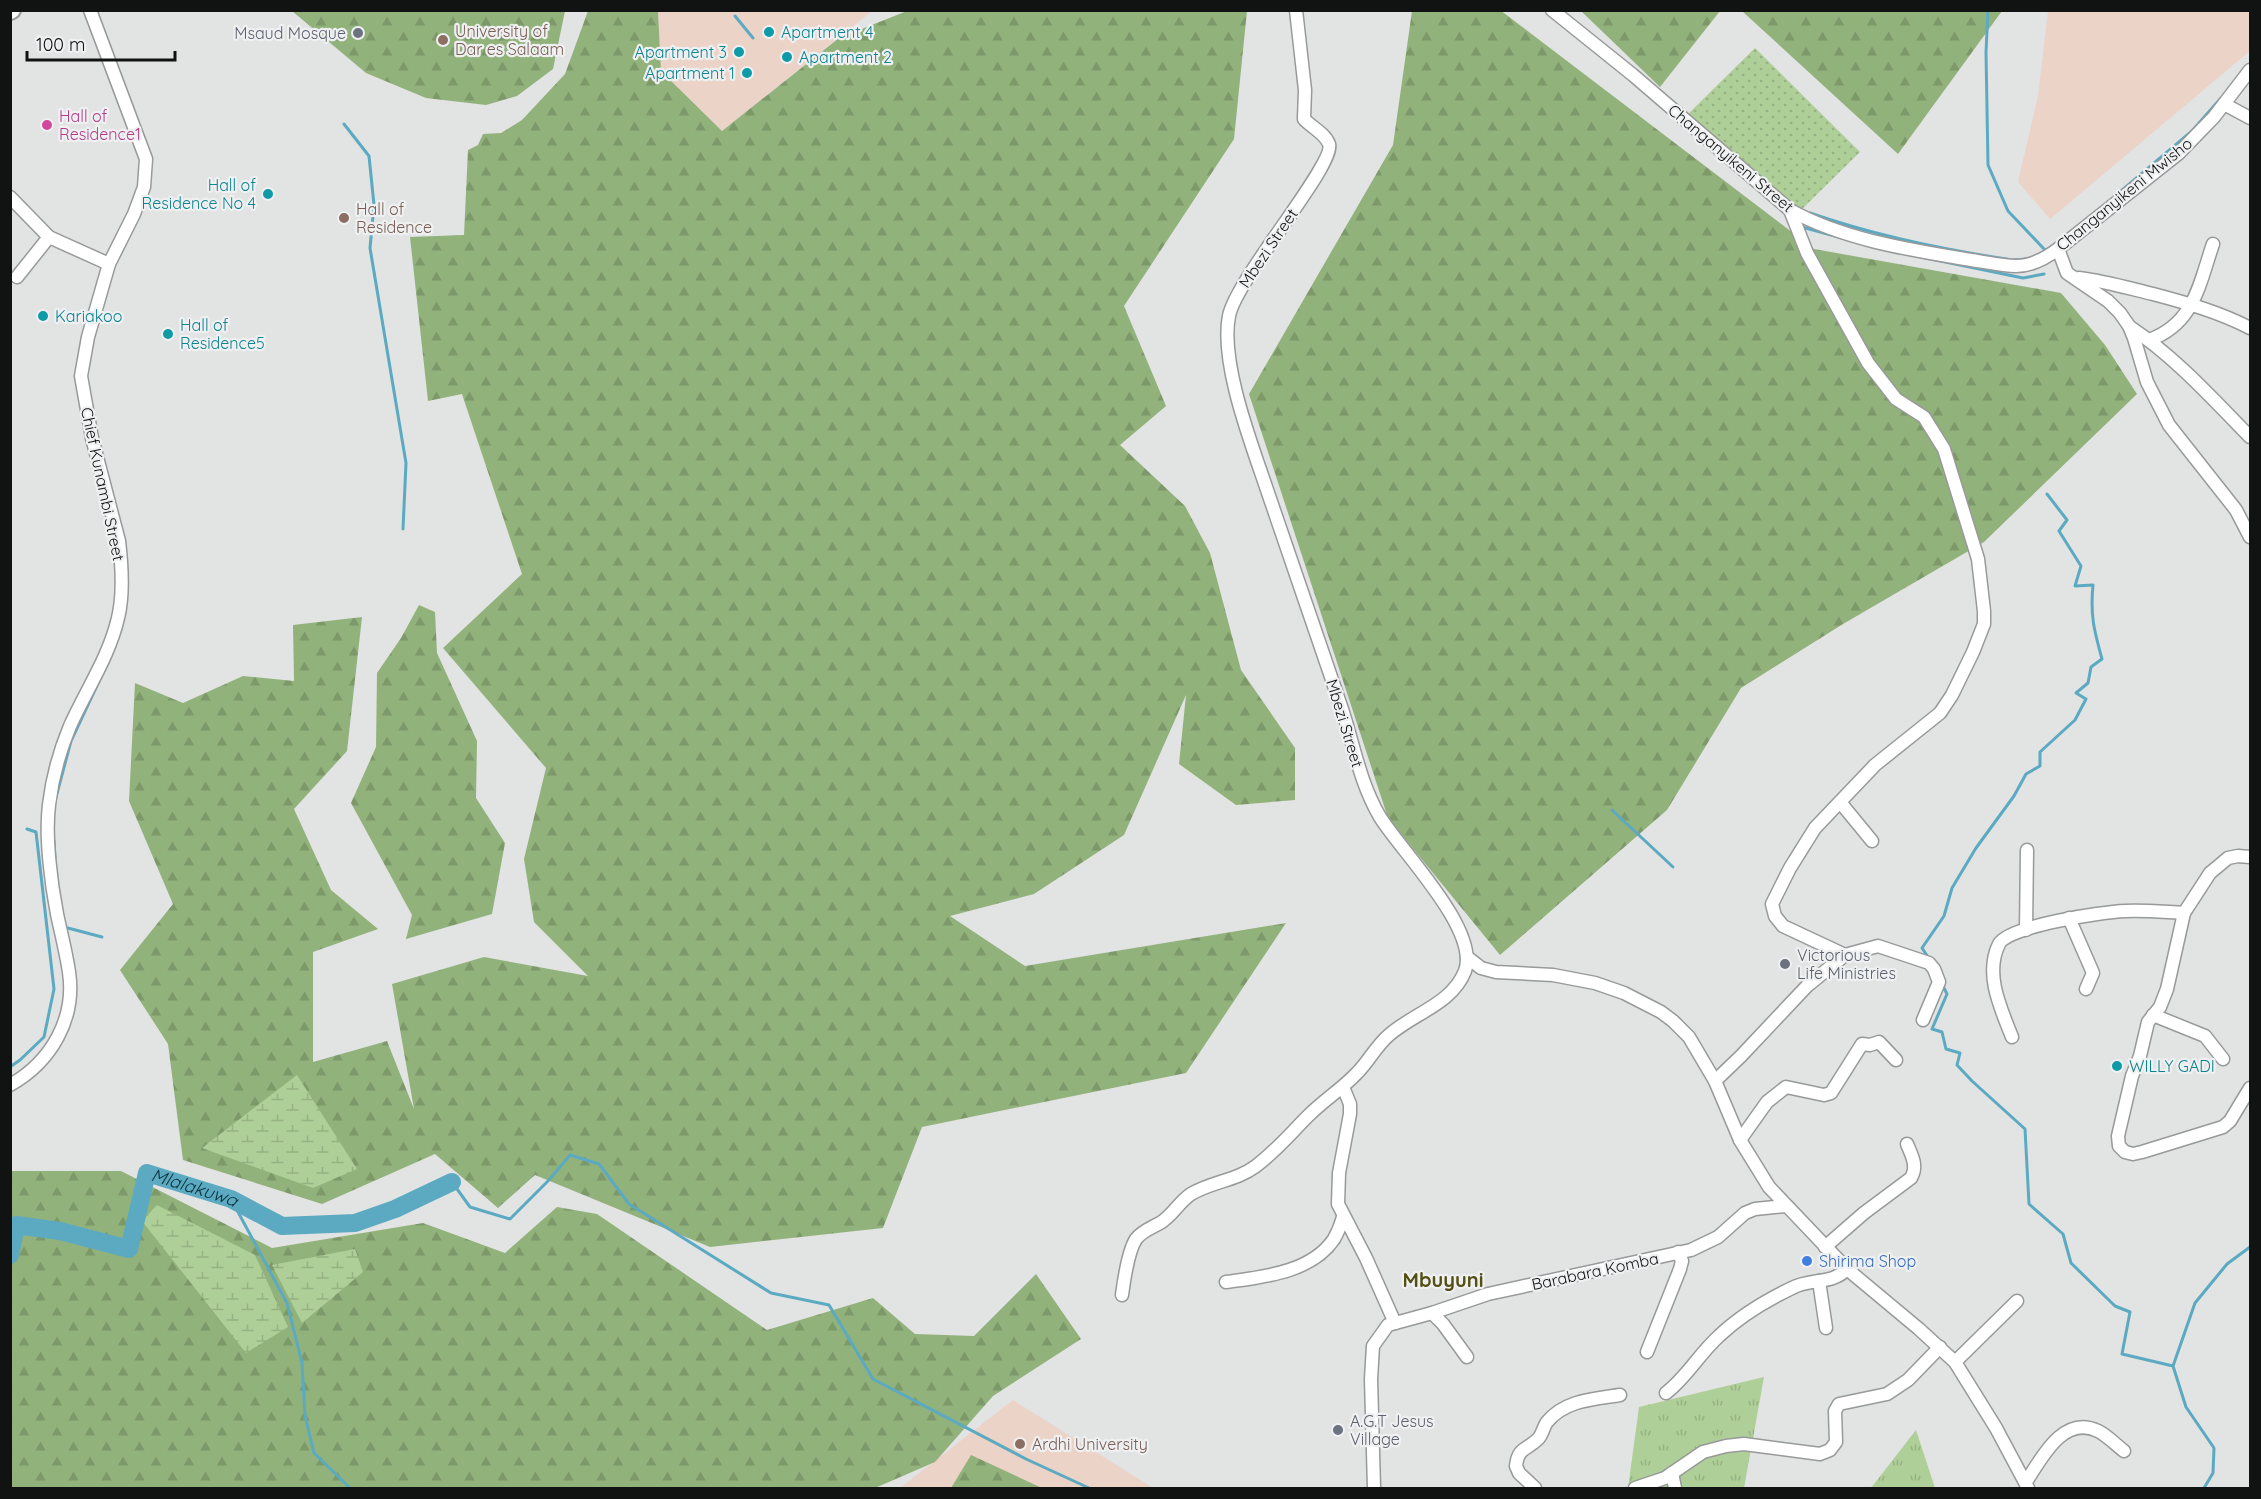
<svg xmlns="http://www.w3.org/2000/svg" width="2261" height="1499" font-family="Quicksand,sans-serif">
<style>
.education{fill:#ebd3c8}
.grass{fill:url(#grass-tufts)}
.forest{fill:url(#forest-firs)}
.wetland{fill:url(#wetland-marsh)}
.park{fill:url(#park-dots)}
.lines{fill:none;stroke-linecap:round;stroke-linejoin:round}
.stream{stroke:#5baac2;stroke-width:3}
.river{stroke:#5baac2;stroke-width:18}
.street-casing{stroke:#98999a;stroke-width:15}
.secondary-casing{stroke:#98999a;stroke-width:20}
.street{stroke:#fff;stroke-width:12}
.secondary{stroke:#fff;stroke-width:16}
.culture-dot{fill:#0f9aa8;stroke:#eff0f1;stroke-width:2}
.worship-dot{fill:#6b7280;stroke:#eff0f1;stroke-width:2}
.education-dot{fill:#8d6e63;stroke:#eff0f1;stroke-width:2}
.hotel-dot{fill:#d1479c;stroke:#eff0f1;stroke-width:2}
.shop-dot{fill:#3f7fe0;stroke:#eff0f1;stroke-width:2}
.labels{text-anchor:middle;stroke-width:4.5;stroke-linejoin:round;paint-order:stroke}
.education-label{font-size:16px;fill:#785e54;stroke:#eff0f1;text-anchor:start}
.culture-label{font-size:16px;fill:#0d838f;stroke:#eff0f1;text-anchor:start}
.worship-label{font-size:16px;fill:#5b616d;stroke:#eff0f1;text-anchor:start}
.hotel-label{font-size:16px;fill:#b23c85;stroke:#eff0f1;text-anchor:start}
.street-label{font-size:16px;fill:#111212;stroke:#eff0f1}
.shop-label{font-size:16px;fill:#366cbe;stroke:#eff0f1;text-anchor:start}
.water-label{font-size:18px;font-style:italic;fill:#0b323c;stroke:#eff0f1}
.quarter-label{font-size:20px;font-weight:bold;fill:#545013;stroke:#eff0f1}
</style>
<defs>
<pattern id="grass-tufts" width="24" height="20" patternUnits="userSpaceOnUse" patternTransform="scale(1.5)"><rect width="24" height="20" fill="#afcf98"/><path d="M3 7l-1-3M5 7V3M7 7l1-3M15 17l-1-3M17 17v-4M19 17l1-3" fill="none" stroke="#96b182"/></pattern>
<pattern id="forest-firs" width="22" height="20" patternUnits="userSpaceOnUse" patternTransform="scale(1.5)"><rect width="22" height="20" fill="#92b27b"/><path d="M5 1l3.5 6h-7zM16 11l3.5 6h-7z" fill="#7d9869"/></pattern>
<pattern id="wetland-marsh" width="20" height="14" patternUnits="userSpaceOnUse" patternTransform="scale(1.5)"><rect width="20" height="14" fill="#afcf98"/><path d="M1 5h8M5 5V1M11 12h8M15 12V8" fill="none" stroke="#96b182"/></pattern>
<pattern id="park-dots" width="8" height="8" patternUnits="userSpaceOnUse" patternTransform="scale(1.5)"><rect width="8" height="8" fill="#afcf98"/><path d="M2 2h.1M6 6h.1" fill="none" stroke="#96b182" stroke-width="1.8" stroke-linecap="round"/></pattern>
</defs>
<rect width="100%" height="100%" fill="#e2e3e3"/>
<g class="education">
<polygon points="658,11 872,11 722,131 661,71"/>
<polygon points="2048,11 2250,11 2250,51 2050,219 2018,182 2038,96"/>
<polygon points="1013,1400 1153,1488 900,1488"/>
</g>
<g class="grass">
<polygon points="1764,1377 1744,1488 1628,1488 1639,1407"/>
<polygon points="1916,1430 1935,1488 1871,1488"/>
</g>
<g class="forest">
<polygon points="1500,10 1814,249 2061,293 2105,345 2137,394 1984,542 1843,624 1741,688 1667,810 1500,955 1388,818 1249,394 1393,145 1412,11"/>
<polygon points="292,11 565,11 553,69 517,96 486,105 426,98 366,73"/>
<polygon points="588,11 658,11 661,71 722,131 839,38 907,11 1247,11 1234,139 1124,306 1166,406 1120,445 1185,506 1210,553 1241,670 1295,748 1295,800 1236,805 1179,764 1186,695 1124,835 1034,894 950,916 1025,966 1286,923 1186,1073 922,1127 883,1228 710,1247 535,1175 498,1208 435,1154 322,1204 183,1160 168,1044 120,970 173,904 129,801 135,683 183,703 243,676 294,681 293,625 362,617 347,751 294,809 331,890 378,929 313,952 313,1062 387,1041 414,1109 392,984 484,957 588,976 534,922 524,859 546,768 443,648 522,574 462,394 428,401 410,237 464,235 468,150 478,145 483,134 501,133 522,120 565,74"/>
<polygon points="1581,11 1720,11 1660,87"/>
<polygon points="1742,11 2002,11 1898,154"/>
<polygon points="419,605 435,612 437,653 477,741 476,798 505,843 492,914 406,939 412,915 351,803 376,747 377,673 401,638"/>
<polygon points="10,1171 121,1171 272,1248 423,1223 505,1253 557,1207 597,1214 767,1330 873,1298 915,1334 974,1336 1036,1274 1081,1339 993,1396 935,1462 875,1488 11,1488"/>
<polygon points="971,1455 1042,1488 951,1488"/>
</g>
<g class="wetland">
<polygon points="297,1075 357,1169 313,1188 202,1148"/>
<polygon points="157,1205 255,1255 288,1327 246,1353 142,1221"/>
<polygon points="355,1249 363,1272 302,1323 272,1265"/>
</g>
<polygon class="park" points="1755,48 1860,152 1800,211 1686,116"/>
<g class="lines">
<g class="stream">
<polyline points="1988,10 1986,52 1988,165 2008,211 2045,250 2051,248"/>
<polyline points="735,16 753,38"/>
<polyline points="344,124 369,156 374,205 370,248 406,463 403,529"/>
<polyline points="2114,197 2192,131 2221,98"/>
<path d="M 1810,213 C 1876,236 1944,250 2013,260 L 2027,259"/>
<polyline points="1802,227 1842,238"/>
<polyline points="1892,251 2023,278 2044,274"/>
<polyline points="55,801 71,741 108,662"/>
<polyline points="1612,810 1673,867"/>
<polyline points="54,841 55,858"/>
<polyline points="64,927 102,937"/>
<path d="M 1928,957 L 1922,948 L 1944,916 L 1952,888 L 1976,848 L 2014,796 L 2026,774 L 2040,766 L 2040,752 L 2075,720 L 2086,699 L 2076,693 L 2088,683 L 2091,667 L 2102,659 C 2094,630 2090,615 2093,585 L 2075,586 L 2081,566 L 2059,531 L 2067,520 L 2047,494"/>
<polyline points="1942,984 1947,994 1932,1029 1942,1032 1946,1049 1960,1053 1957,1065 1972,1081 2025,1129 2029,1204 2063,1234 2071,1263 2115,1306 2130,1312 2122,1354 2173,1366 2186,1407 2214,1448 2213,1473 2204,1488"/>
<polyline points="10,1067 20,1060 44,1037 54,989 36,832 27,829"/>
<polyline points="452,1182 470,1207 510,1219 549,1180 570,1155 599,1164 629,1204 771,1293 829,1305 873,1379 1026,1459 1089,1488"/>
<polyline points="231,1199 287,1303 302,1363 305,1416 314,1453 350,1488"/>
<polyline points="2173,1366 2195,1303 2227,1264 2250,1247"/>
</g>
<path class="river" id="s1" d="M 10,1255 L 16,1225 L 60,1231 L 129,1249 L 147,1173 L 231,1199 L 282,1226 L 355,1223 L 395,1209 L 452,1182"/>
<g class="street-casing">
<g id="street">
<path d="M 1552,10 L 1633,75 L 1790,210 C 1844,240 1911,250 1971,260 C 1986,262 2001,266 2016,266 C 2032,266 2046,258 2058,249 L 2179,153 L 2214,117 L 2250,70"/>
<polyline points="2224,104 2250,118"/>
<polyline points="10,197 49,237 109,264"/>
<polyline points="1790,210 1807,253 1868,363 1896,399 1924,417 1944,449 1978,559 1984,611 1984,624 1973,652 1952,695 1940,713 1875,765 1815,828 1790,868 1772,904 1775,916 1783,926 1845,955"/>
<polyline points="2058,249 2067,273 2108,301 2120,313 2129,326 2134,338 2147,382 2169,425 2236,510 2250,537"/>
<polyline points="17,277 49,237"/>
<path d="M 2079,278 C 2104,281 2128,288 2153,294 C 2187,303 2219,312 2250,328"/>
<path d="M 2130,327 C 2175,357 2212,398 2250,437"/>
<path d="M 2149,340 C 2194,324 2199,285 2213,244"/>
<polyline points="1840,802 1872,841"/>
<polyline points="2250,857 2238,856 2228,858 2210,873 2184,913 2167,989 2160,1007 2148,1022 2140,1056 2132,1076 2118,1136 2119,1146 2125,1152 2133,1154 2142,1152 2223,1127 2230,1121 2250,1088"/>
<polyline points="2069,918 2093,973 2086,989"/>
<polyline points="2026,930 2027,850"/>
<polyline points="1467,957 1481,968 1496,972 1553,975 1595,983 1624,993 1661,1012 1673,1021 1689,1037 1715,1081 1740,1140 1769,1187 1847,1269 1919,1329 1955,1362 1996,1428 2028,1488"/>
<polyline points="2153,1015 2205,1036 2223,1059"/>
<path d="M 2012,1037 C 2001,1009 1984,974 1999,944 C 2008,926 2102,912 2125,911 C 2144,910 2164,912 2184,913"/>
<polyline points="1715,1081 1741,1056 1807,986 1845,955 1878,946 1929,963 1934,969 1939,982 1923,1020"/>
<path d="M 10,1085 C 51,1062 76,1019 69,972 C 66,952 61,933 57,914 C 51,883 45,836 49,805 C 52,779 60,750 70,726 C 86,690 109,657 118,618 C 124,594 122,566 119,541 L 92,438 L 81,376 L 88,337 L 109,264 L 134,214 L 144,187 L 146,159 L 90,10"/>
<polyline points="1343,1087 1350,1104 1350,1114 1339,1173 1338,1204 1366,1258 1395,1323"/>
<polyline points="1740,1140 1767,1102 1786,1087 1824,1095 1831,1093 1862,1044 1870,1045 1879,1042 1896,1060"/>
<path d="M 1825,1247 L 1864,1213 L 1911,1178 C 1918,1166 1912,1156 1907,1144"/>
<polyline points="1819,1281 1826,1328"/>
<path d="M 1226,1282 C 1262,1277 1311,1273 1334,1239 C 1338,1232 1341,1224 1343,1217"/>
<path d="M 1122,1295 C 1124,1280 1128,1251 1136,1239 C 1142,1231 1151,1228 1160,1223 C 1172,1216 1179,1202 1191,1194 C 1213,1181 1236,1181 1256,1166 C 1276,1151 1291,1133 1308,1116 C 1324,1100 1342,1089 1357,1073 C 1369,1061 1376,1046 1389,1035 C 1414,1013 1452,1004 1465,971 C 1480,930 1401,851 1380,817 C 1360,783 1354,746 1342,709 C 1317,634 1290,559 1265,484 C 1250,440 1220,361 1229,316 C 1236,279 1336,164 1329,144 C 1325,133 1311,127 1304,119 L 1305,90 L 1296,10"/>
<polyline points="1432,1313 1443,1324 1467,1357"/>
<polyline points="1647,1352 1680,1269 1682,1261 1678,1252"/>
<polyline points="1955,1362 2017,1301"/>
<path d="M 1666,1393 C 1687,1377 1699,1354 1719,1336 C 1739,1317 1767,1300 1792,1288 C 1810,1278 1832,1285 1847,1269"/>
<polyline points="1672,1473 1675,1488"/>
<path d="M 2026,1482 C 2041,1459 2063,1414 2098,1431 C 2108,1436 2116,1445 2124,1451"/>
<polyline points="1374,1488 1371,1379 1373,1346 1388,1325 1432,1313 1488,1294 1691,1250 1718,1237 1745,1213 1755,1209 1786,1206"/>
<path d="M 1535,1488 L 1519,1473 L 1516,1466 C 1518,1447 1527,1450 1538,1439 C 1543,1434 1543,1427 1547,1422 C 1565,1400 1594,1399 1620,1395"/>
<polyline points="1635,1488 1665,1478 1703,1452 1726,1446 1744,1444 1820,1454 1830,1450 1836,1442 1835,1411 1839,1404 1887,1394 1908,1380 1940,1347"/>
</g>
</g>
<g class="secondary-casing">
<polyline id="secondary" points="10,11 12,10"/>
</g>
<use href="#street" class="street"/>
<use href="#secondary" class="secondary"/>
</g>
<g class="culture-dot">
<circle cx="769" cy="32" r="6"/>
<circle cx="739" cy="52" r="6"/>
<circle cx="787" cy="57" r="6"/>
<circle cx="747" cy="73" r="6"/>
<circle cx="268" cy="194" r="6"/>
<circle cx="43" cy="316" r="6"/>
<circle cx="168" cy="334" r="6"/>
<circle cx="2117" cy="1066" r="6"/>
</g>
<g class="worship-dot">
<circle cx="358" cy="33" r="6"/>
<circle cx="1785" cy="964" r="6"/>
<circle cx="1338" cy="1430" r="6"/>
</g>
<g class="education-dot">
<circle cx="443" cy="40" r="6"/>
<circle cx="344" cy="218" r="6"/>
<circle cx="1020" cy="1444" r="6"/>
</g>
<circle class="hotel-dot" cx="47" cy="125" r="6"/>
<circle class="shop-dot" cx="1807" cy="1261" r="6"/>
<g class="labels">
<g class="education-label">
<text x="455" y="37">University of<tspan x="455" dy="18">Dar es Salaam</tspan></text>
<text x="356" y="215">Hall of<tspan x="356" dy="18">Residence</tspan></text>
<text x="1032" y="1450">Ardhi University</text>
</g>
<g class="culture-label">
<text x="781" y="38">Apartment 4</text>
<text x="727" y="58" text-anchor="end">Apartment 3</text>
<text x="799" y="63">Apartment 2</text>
<text x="735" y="79" text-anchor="end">Apartment 1</text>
<text x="256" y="191" text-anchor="end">Hall of<tspan x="256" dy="18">Residence No 4</tspan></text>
<text x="55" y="322">Kariakoo</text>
<text x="180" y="331">Hall of<tspan x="180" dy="18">Residence5</tspan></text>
<text x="2129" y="1072">WILLY GADI</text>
</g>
<g class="worship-label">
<text x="346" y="39" text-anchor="end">Msaud Mosque</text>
<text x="1797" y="961">Victorious<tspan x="1797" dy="18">Life Ministries</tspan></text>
<text x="1350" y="1427">A.G.T Jesus<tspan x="1350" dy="18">Village</tspan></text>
</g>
<g class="hotel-label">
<text x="59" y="122">Hall of<tspan x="59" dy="18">Residence1</tspan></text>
</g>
<g class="street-label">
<text transform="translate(1731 158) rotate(40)" y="6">Changanyikeni Street</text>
<text transform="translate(2124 194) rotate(-39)" y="6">Changanyikeni Mwisho</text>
<text transform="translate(1268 248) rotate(-56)" y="6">Mbezi Street</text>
<text transform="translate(103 484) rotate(78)" y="6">Chief Kunambi Street</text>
<text transform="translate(1345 723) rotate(73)" y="6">Mbezi Street</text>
<text transform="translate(1595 1271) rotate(-12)" y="6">Barabara Komba</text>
</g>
<g class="shop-label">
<text x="1819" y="1267">Shirima Shop</text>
</g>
<g class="water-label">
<text dy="6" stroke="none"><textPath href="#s1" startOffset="274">Mlalakuwa</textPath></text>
</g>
<g class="quarter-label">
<text x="1443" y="1287">Mbuyuni</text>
</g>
</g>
<rect width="2261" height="1499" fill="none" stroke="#111212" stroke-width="24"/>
<path d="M27 51v9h148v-9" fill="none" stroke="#111212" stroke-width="3"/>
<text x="36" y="51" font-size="18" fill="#111212" stroke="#eff0f1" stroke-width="4.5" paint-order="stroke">100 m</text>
</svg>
